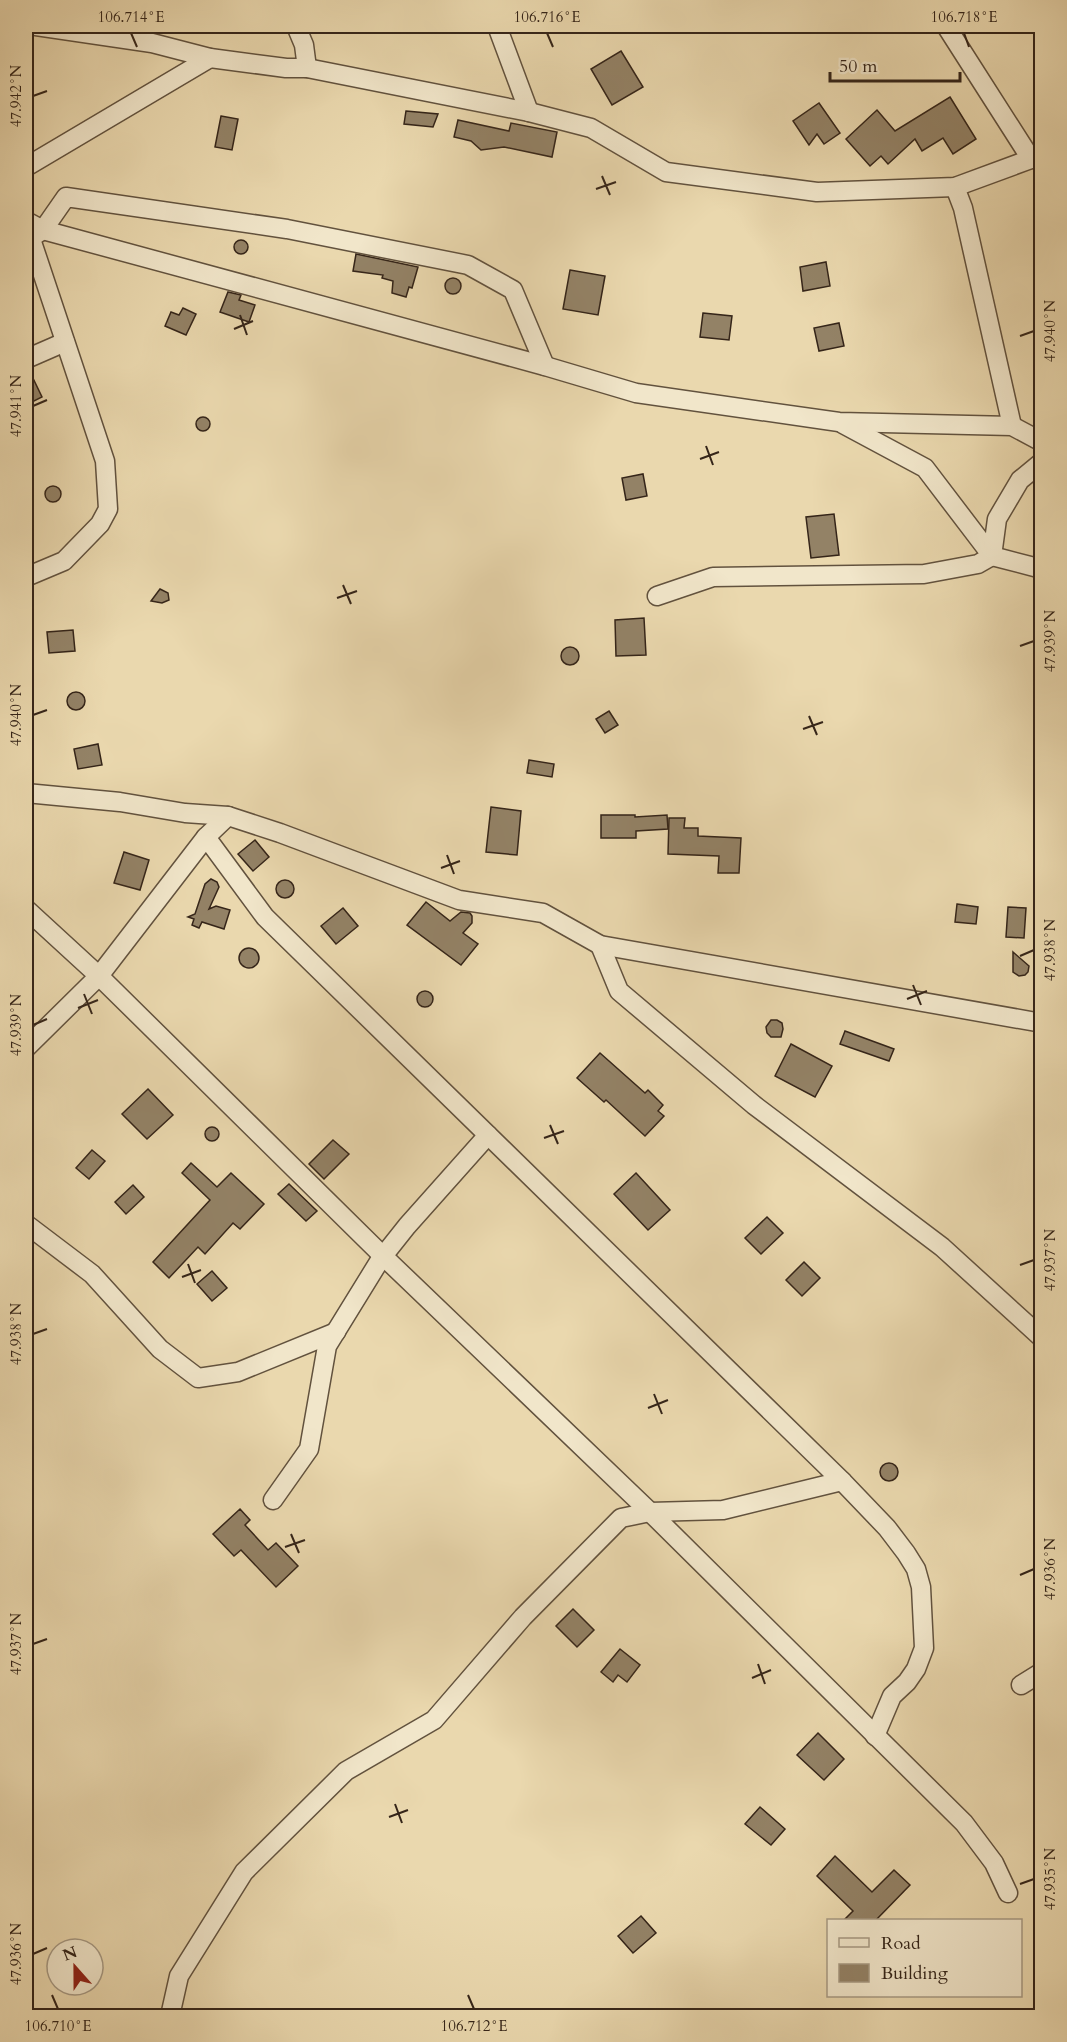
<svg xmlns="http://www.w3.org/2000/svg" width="1067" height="2042" font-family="Cardo,serif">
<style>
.building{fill:#938266;stroke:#352519;stroke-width:1.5}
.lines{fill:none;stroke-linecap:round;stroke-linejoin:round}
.minor-casing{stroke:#62523e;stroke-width:21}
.minor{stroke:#f1e6ca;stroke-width:18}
.ticks{fill:none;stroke:#352519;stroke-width:2}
.neatline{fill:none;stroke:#352519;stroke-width:2}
.ticks-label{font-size:15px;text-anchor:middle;fill:#352519}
</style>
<rect width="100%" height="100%" fill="#ead8ae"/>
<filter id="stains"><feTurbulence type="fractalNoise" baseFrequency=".00333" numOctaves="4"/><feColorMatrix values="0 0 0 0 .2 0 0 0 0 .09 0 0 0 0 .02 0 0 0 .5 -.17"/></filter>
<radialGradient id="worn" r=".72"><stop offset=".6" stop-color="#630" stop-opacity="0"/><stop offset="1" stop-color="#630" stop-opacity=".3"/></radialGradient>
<g class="building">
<polygon points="621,51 643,87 612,105 591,69"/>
<polygon points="950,97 976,139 953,154 943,138 922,151 915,139 888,164 881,156 870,166 846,139 877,110 895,131"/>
<polygon points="819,103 840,133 824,144 817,134 809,145 793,121"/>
<polygon points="406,111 438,114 433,127 404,124"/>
<polygon points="221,116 238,119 232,150 215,147"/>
<polygon points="458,120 509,131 511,123 557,132 552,157 504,147 481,150 471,141 454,137"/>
<circle cx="241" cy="247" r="7"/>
<polygon points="356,254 418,267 412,288 409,287 406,297 392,293 393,281 382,278 383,275 353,271"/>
<polygon points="826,262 830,286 803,291 800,267"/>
<polygon points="570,270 605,276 598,315 563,309"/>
<circle cx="453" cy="286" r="8"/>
<polygon points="228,292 241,295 239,300 255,305 249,322 220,312"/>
<polygon points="183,308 196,314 186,335 165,326 171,312 179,315"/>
<polygon points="703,313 732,316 729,340 700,337"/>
<polygon points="839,323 844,346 819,351 814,328"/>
<polygon points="26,370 29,370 42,397 26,405"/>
<circle cx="203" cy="424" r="7"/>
<polygon points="643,474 647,496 626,500 622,478"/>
<circle cx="53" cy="494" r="8"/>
<polygon points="834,514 839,555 811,558 806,517"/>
<polygon points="160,589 168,593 169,600 162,603 151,601"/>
<polygon points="644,618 646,655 616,656 615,620"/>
<polygon points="73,630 75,651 49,653 47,632"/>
<circle cx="570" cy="656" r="9"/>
<circle cx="76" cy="701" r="9"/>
<polygon points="609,711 618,725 605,733 596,719"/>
<polygon points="98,744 102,765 78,769 74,749"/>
<polygon points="529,760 554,764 552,777 527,773"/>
<polygon points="491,807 521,811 517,855 486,852"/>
<polygon points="601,815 635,815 635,817 667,815 668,829 636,831 636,838 601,838"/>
<polygon points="669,818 685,818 684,828 698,828 698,836 741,838 739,873 718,873 719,856 668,854"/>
<polygon points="255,840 269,857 253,871 238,854"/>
<polygon points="124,852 149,860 140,890 114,883"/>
<polygon points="211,879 217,882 219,887 209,909 216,906 230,910 224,929 202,922 199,928 192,925 194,919 188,917 195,914 205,884"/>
<circle cx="285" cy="889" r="9"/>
<polygon points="426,902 450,921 461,912 470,913 472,916 472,923 463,933 478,944 461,965 407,925"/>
<polygon points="957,904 978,907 976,924 955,922"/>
<polygon points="1008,907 1026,908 1024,938 1006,937"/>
<polygon points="343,908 358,926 336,944 321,926"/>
<circle cx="249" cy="958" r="10"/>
<polygon points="1013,952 1029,966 1028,972 1025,975 1019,976 1013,972"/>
<circle cx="425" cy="999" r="8"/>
<polygon points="771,1020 777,1020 782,1023 783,1029 781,1037 771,1037 767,1033 766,1027"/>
<polygon points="845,1031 894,1049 889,1061 840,1044"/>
<polygon points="791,1044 832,1066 815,1097 775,1076"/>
<polygon points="600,1053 645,1093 648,1090 663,1105 658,1111 664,1116 645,1136 606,1100 604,1102 577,1078"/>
<polygon points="148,1089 173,1115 147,1139 122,1114"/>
<circle cx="212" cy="1134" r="7"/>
<polygon points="333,1140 349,1154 324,1179 309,1164"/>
<polygon points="92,1150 105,1161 89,1179 76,1168"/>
<polygon points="191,1163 217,1187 231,1173 264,1204 240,1229 233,1223 205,1254 198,1247 169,1278 153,1262 210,1200 182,1173"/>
<polygon points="636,1173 670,1210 648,1230 614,1194"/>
<polygon points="289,1184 317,1211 306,1221 278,1194"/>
<polygon points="133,1185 144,1197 126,1214 115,1202"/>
<polygon points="767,1217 783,1233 761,1254 745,1238"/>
<polygon points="804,1262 820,1278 802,1296 786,1280"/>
<polygon points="212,1271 227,1288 212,1301 197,1284"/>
<circle cx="889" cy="1472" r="9"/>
<polygon points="240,1509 250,1520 245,1525 268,1550 276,1543 298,1566 276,1587 241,1550 234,1556 213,1534"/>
<polygon points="573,1609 594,1630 577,1647 556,1626"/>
<polygon points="620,1649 640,1665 627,1682 618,1675 613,1682 601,1672"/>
<polygon points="818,1733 844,1759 824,1780 797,1755"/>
<polygon points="760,1807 785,1829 771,1845 745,1824"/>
<polygon points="835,1856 872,1892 894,1870 910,1885 876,1920 844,1920 853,1911 817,1876"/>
<polygon points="641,1916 656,1933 633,1953 618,1936"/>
</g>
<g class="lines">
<g class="minor-casing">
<g id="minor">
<polyline points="36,26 152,43 210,58 286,68 307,68 529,112 591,128 666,172 817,192 955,187 1031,159 1042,152"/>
<polyline points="296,26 304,45 307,68"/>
<polyline points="497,26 529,112"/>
<polyline points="946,26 1031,159"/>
<polyline points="26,167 210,58"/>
<polyline points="955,187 963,208 1012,426"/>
<polyline points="26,221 43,230 545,366 636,393 839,422 1012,426 1042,442"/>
<polyline points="26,241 43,230 66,197 287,229 468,265 513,290 545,366"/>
<polyline points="26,359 65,342"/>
<polyline points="843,424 925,468 992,556 1042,569"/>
<polyline points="26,577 64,561 100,524 108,509 105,461 31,239"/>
<polyline points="657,596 713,577 924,574 978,564 992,556 997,519 1020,480 1042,462"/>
<polyline points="26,793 120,802 185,813 228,816"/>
<polyline points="206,837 265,917 842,1481 887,1528 906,1553 916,1569 921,1587 924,1648 916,1669 907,1682 892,1696 875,1736"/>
<polyline points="26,909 99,976 26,1048"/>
<polyline points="600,945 619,991 754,1105 942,1247 1042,1338"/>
<polyline points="26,1224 92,1274 160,1349 198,1378 238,1372 336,1332"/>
<polyline points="273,1500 309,1449 327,1346 380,1260 407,1226 488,1135"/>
<polyline points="1021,1685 1042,1672"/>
<polyline points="1008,1893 994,1863 964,1823 650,1512 383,1256 99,976 206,837 228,816 280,833 459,900 543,913 600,945 1042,1023"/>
<polyline points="170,2016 179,1976 244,1872 346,1771 434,1720 523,1617 621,1518 650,1512 723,1510 842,1481"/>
</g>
</g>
<use href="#minor" class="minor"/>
</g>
<path class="ticks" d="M 131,33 L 137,47M 547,33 L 553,47M 964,33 L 969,47M 33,96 L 47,91M 602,176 L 610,195M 596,189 L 616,182M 240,315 L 247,335M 234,329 L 253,321M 1020,336 L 1034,331M 33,406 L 47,400M 706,446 L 713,465M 700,459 L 719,452M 343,585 L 351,604M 337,598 L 357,591M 1020,646 L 1034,641M 33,715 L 47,710M 809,716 L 817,735M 803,729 L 823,722M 447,855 L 454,874M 441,868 L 460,861M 1020,956 L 1034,950M 913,985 L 921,1005M 84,994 L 92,1014M 907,999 L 927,991M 78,1008 L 98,1000M 33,1025 L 47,1019M 550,1125 L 558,1144M 544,1138 L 564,1131M 188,1264 L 195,1283M 1020,1265 L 1034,1260M 182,1277 L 201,1270M 33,1334 L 47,1329M 654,1394 L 662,1414M 648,1408 L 668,1400M 291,1534 L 299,1553M 285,1547 L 305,1540M 1020,1575 L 1034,1569M 33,1644 L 47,1639M 758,1664 L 765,1684M 752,1678 L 771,1670M 395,1804 L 402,1823M 389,1817 L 408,1810M 1020,1884 L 1034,1879M 33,1954 L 47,1948M 52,1995 L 58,2009M 468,1995 L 474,2009"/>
<rect width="1067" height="2042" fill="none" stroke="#ead8ae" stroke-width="66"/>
<rect x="827" y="1919" width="195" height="78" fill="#f1e6ca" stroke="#a69983" stroke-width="1.5"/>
<rect x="839" y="1938" width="30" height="9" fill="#f1e6ca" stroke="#a69983" stroke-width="1.5"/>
<text x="881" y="1949" font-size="18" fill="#352519">Road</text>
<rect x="839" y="1964" width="30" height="18" fill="#938266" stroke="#a69983" stroke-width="1.5"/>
<text x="881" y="1979" font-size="18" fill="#352519">Building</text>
<g transform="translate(75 1967) rotate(339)"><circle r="28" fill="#f1e6ca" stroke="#a69983" stroke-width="1.5"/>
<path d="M0-4.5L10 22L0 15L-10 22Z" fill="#8f2418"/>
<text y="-9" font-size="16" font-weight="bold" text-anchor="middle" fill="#352519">N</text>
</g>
<path d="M830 72v9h130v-9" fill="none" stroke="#352519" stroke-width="3"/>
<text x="839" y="72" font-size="18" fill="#352519" stroke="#f1e6ca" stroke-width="4.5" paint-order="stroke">50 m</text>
<rect x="33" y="33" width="1001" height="1976" class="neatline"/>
<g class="ticks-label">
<text x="131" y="22">106.714°E</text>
<text x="547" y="22">106.716°E</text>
<text x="964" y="22">106.718°E</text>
<text transform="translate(16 96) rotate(-90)" y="5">47.942°N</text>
<text transform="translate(1050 331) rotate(-90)" y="5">47.940°N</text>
<text transform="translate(16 406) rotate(-90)" y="5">47.941°N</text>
<text transform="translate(1050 641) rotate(-90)" y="5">47.939°N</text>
<text transform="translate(16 715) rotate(-90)" y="5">47.940°N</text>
<text transform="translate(1050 950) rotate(-90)" y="5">47.938°N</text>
<text transform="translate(16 1025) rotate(-90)" y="5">47.939°N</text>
<text transform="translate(1050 1260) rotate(-90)" y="5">47.937°N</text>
<text transform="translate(16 1334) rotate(-90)" y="5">47.938°N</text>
<text transform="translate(1050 1569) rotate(-90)" y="5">47.936°N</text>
<text transform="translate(16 1644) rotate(-90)" y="5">47.937°N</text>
<text transform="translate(1050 1879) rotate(-90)" y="5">47.935°N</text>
<text transform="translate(16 1954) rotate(-90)" y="5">47.936°N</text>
<text x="58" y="2031">106.710°E</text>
<text x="474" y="2031">106.712°E</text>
</g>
<rect width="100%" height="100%" filter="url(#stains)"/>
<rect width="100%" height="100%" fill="url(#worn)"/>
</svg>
